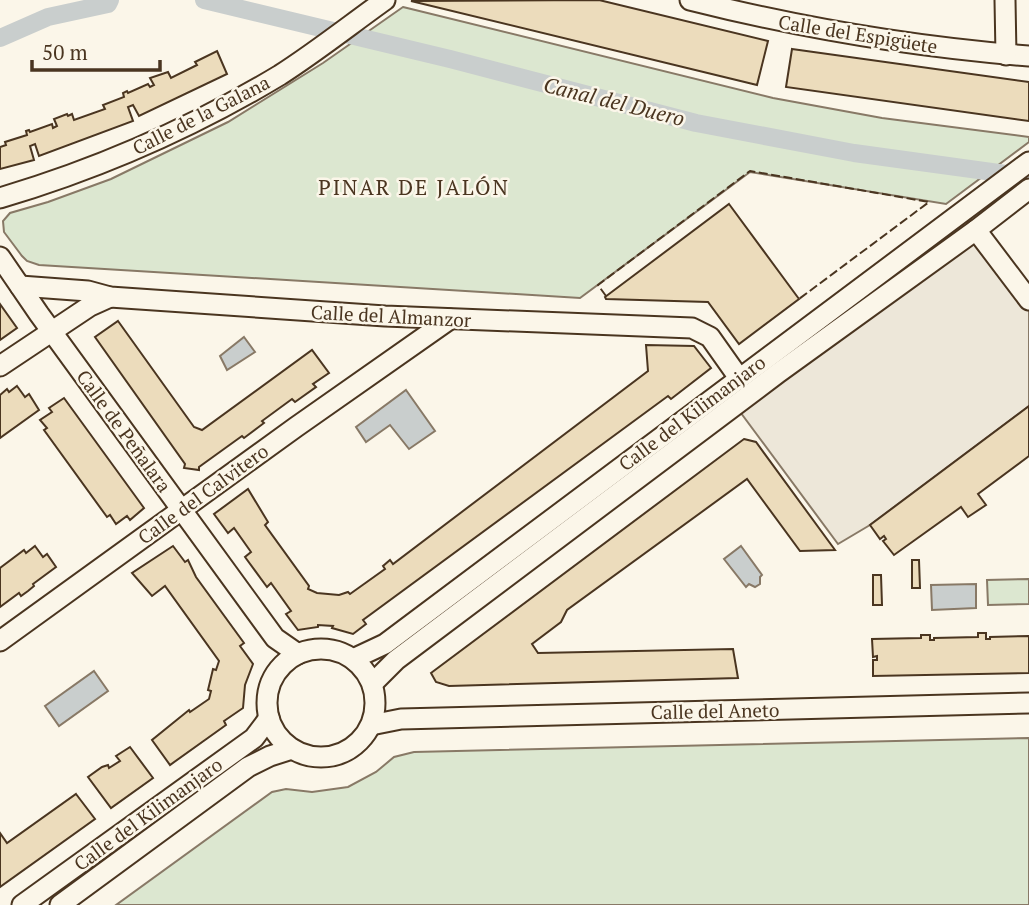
<svg xmlns="http://www.w3.org/2000/svg" width="1029" height="905" font-family="'PT Serif',serif">
<style>
.green{fill:#dce7d0;stroke:#887966;stroke-width:2}
.parking{fill:#ede7d9;stroke:#887966;stroke-width:2}
.water{fill:#c9cecd;stroke:#887966;stroke-width:2}
.lines{fill:none;stroke-linecap:round;stroke-linejoin:round}
.canal{stroke:#c9cecd;stroke-width:18}
.building{fill:#ecdcbc;stroke:#4a3520;stroke-width:2}
.minor-casing{stroke:#4a3520;stroke-width:23}
.minor{stroke:#fbf6e9;stroke-width:19}
.fence{stroke:#4a3520;stroke-width:2;stroke-dasharray:9 3.5;stroke-linecap:butt}
.labels{text-anchor:middle;stroke-width:5;stroke-linejoin:round;paint-order:stroke}
.street-label{font-size:19px;fill:#4a3520;stroke:#fbf6e9}
.water-label{font-size:21px;font-style:italic;fill:#4a3520;stroke:#fbf6e9}
.neighbourhood-label{font-size:21px;letter-spacing:2px;fill:#4a3520;stroke:#fbf6e9}
</style>
<rect width="100%" height="100%" fill="#fbf6e9"/>
<g class="green">
<polygon points="403,7 773,98 882,118 1029,137 1029,142 946,204 750,172 580,298 39,265 27,261 22,256 4,232 3,221 10,213 48,202 111,179 228,122 323,63"/>
<polygon points="1029,579 1029,604 988,605 987,580"/>
<polygon points="1029,738 1029,905 116,905 272,792 286,789 312,792 348,787 376,772 394,757 414,752"/>
</g>
<polygon class="parking" points="976,230 1029,303 1029,406 870,525 838,544 735,405"/>
<g class="water">
<polygon points="244,337 255,352 227,370 220,356"/>
<polygon points="406,390 435,431 409,449 390,425 366,442 356,427"/>
<polygon points="741,546 762,575 760,577 760,584 755,587 749,584 746,587 724,559"/>
<polygon points="976,584 976,608 932,610 931,585"/>
<polygon points="94,671 108,691 59,726 45,706"/>
</g>
<g class="lines">
<g class="canal">
<polyline points="204,0 450,59 696,123 854,153 1029,177"/>
<polyline points="0,38 48,17 108,4 110,0"/>
</g>
</g>
<g class="building">
<polygon points="599,0 768,41 757,85 411,1"/>
<polygon points="792,49 1029,82 1029,121 786,87"/>
<polygon points="217,51 227,74 139,116 133,105 128,107 133,121 39,156 35,144 30,146 34,160 0,169 0,147 6,145 5,142 27,135 26,131 29,130 30,132 52,124 53,128 57,126 54,119 67,114 68,116 72,114 74,120 105,109 103,105 124,97 123,93 127,91 128,93 148,84 150,87 154,85 150,78 168,72 171,78 197,65 195,62"/>
<polygon points="729,204 799,299 739,344 708,302 606,299 605,297"/>
<polygon points="0,304 17,328 0,340"/>
<polygon points="118,321 194,427 202,430 312,350 329,373 313,384 316,387 295,402 292,399 262,421 264,423 244,438 242,436 199,467 199,470 184,468 185,464 95,337"/>
<polygon points="646,345 694,346 711,368 671,399 668,396 363,620 366,624 353,634 332,628 333,626 318,625 318,627 298,630 286,614 291,611 271,583 267,587 245,557 251,552 234,528 228,533 214,514 248,489 268,522 265,525 309,586 308,589 317,593 339,595 348,592 350,594 385,569 383,566 390,560 393,564 648,371"/>
<polygon points="17,386 25,397 29,394 39,410 0,438 0,395 7,389 9,392"/>
<polygon points="64,398 144,508 130,520 127,516 116,524 110,515 107,517 44,430 47,428 40,420 52,412 49,408"/>
<polygon points="1029,406 1029,456 978,494 986,505 968,517 961,507 894,555 883,541 886,539 884,536 880,539 870,525"/>
<polygon points="744,439 756,442 835,550 800,551 747,479 567,610 561,622 532,644 538,653 733,649 738,678 449,686 436,682 431,673"/>
<polygon points="35,546 43,557 47,554 56,567 33,584 34,586 28,591 21,596 19,593 0,607 0,568 24,550 26,553"/>
<polygon points="173,546 185,562 188,560 196,577 244,643 240,646 253,664 245,685 243,708 224,721 226,725 170,765 152,740 189,710 190,712 209,699 211,691 208,690 213,669 216,670 219,661 165,586 152,596 132,573"/>
<polygon points="912,560 919,560 920,588 912,588"/>
<polygon points="873,575 881,575 882,605 873,605"/>
<polygon points="978,633 986,633 986,639 990,639 990,637 1029,636 1029,673 873,676 873,660 877,660 877,656 873,657 872,639 921,638 921,635 930,635 930,640 934,640 934,638 978,637"/>
<polygon points="130,747 153,778 111,808 88,777 102,767 108,765 109,768 120,761 116,756"/>
<polygon points="76,794 95,819 0,887 0,833 7,843"/>
</g>
<g class="lines">
<g class="minor-casing">
<g id="minor">
<path d="M 690,0 C 801,28 914,47 1029,56"/>
<polyline points="1005,0 1006,55"/>
<path d="M 0,198 C 98,169 192,128 280,75 C 316,52 350,25 385,0"/>
<polyline points="976,230 1029,300"/>
<polyline points="0,257 39,314 275,638 298,654"/>
<polyline points="20,286 88,291 110,297 385,316 692,328 710,337 739,378"/>
<polyline points="0,366 90,306 110,297"/>
<polyline points="0,641 296,427 450,319"/>
<circle cx="321" cy="703" r="54"/>
<polyline points="353,659 385,644 1029,162"/>
<polyline points="372,684 396,660 778,373 976,230 1029,189"/>
<polyline points="371,725 401,719 1029,703"/>
<polyline points="22,905 254,738 269,718"/>
<polyline points="60,905 248,767 270,756 292,749"/>
</g>
</g>
<use href="#minor" class="minor"/>
<polyline class="fence" points="606,296 598,285 750,171 929,202 799,299"/>
</g>
<g class="labels">
<g class="street-label">
<text transform="translate(858 34) rotate(9)" y="7">Calle del Espigüete</text>
<text transform="translate(201 115) rotate(-27)" y="7">Calle de la Galana</text>
<text transform="translate(391 316) rotate(3)" y="7">Calle del Almanzor</text>
<text transform="translate(692 413) rotate(-37)" y="7">Calle del Kilimanjaro</text>
<text transform="translate(124 431) rotate(54)" y="7">Calle de Peñalara</text>
<text transform="translate(203 494) rotate(-36)" y="7">Calle del Calvitero</text>
<text transform="translate(715 711) rotate(-1)" y="7">Calle del Aneto</text>
<text transform="translate(148 814) rotate(-36)" y="7">Calle del Kilimanjaro</text>
</g>
<g class="water-label">
<text transform="translate(614 102) rotate(14)" y="7">Canal del Duero</text>
</g>
<g class="neighbourhood-label">
<text x="414" y="195">PINAR DE JALÓN</text>
</g>
</g>
<path d="M32 60v10h128v-10" fill="none" stroke="#4a3520" stroke-width="3.5"/>
<text x="42" y="60" font-size="21" fill="#4a3520" stroke="#fbf6e9" stroke-width="5" paint-order="stroke">50 m</text>
</svg>
